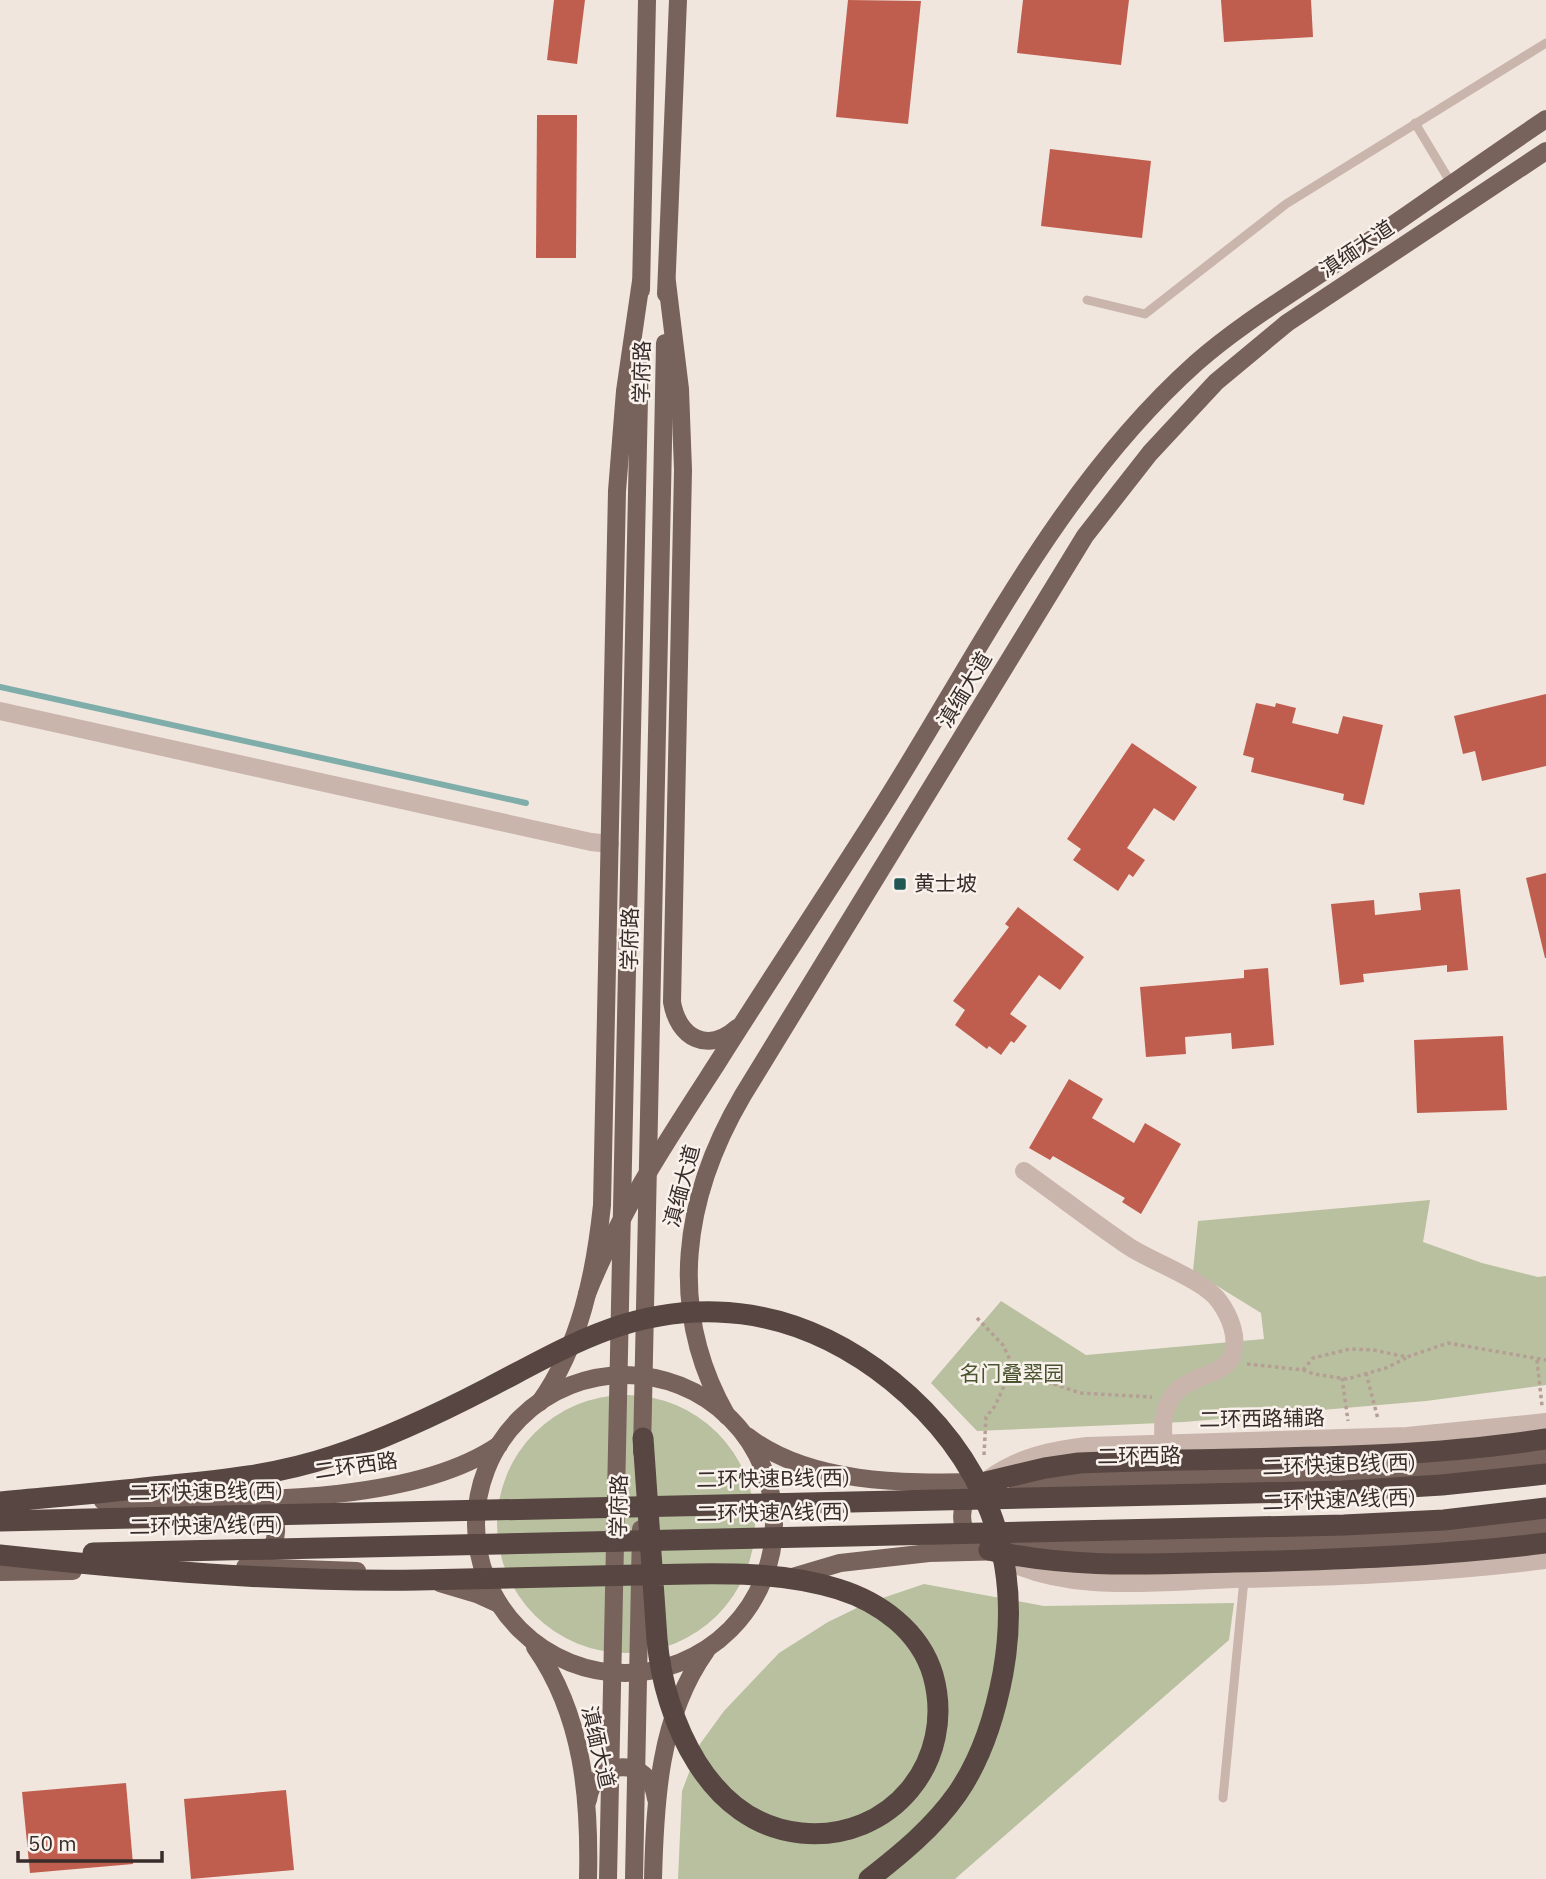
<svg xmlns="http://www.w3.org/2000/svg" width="1546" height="1879" font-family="'IBM Plex Sans','Noto Sans SC',sans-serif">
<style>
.green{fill:#b8c09f}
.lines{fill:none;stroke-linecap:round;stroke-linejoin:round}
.stream{stroke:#7fadaa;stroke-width:6}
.building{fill:#bf5e4f}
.path{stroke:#b59f95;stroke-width:3.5;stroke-dasharray:3.5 3.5;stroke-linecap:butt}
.lane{stroke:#c9b5ab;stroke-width:9}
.street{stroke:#c9b5ab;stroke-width:18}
.primary{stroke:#78625c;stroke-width:18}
.highway{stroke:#574641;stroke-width:21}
.primary-bridge{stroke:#78625c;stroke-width:18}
.highway-bridge{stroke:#574641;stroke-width:21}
.poi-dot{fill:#215654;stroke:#f9f1eb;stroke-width:2.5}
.labels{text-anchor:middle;stroke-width:5;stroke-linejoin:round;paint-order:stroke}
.street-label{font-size:21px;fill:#372c2a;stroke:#f9f1eb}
.poi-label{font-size:21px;fill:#372c2a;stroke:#f9f1eb;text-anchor:start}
.park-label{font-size:21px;fill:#4a542f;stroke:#f9f1eb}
</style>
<rect width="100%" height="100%" fill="#f1e6de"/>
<g class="green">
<polygon points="1430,1200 1423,1242 1482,1263 1538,1277 1546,1276 1546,1385 1426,1401 1184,1422 977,1431 931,1383 1001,1301 1086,1355 1264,1339 1261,1313 1193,1271 1198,1221"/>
<circle cx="626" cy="1524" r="129"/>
<polygon points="924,1584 1044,1606 1234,1603 1229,1640 955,1879 678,1879 682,1791 700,1744 724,1711 779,1653 828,1622 865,1604"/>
</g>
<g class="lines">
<polyline class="stream" points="0,687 526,803"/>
</g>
<g class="building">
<polygon points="554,0 585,0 577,64 547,60"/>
<polygon points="848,0 921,1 908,124 836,117"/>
<polygon points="1023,0 1129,0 1121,65 1017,53"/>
<polygon points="1221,0 1311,0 1313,37 1224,42"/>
<polygon points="537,115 577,115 576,258 536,258"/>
<polygon points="1050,149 1151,161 1142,238 1041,226"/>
<polygon points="1546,694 1546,766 1482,781 1475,751 1463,754 1454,716"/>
<polygon points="1256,703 1275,707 1276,703 1296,708 1292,723 1338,734 1343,716 1383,725 1364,805 1343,800 1344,794 1251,772 1254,758 1243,755"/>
<polygon points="1132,743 1197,787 1174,821 1154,808 1127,848 1145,860 1133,877 1129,874 1118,891 1073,860 1081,849 1067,839"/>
<polygon points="1546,873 1546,958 1545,958 1526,878"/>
<polygon points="1460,889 1468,970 1447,972 1447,965 1363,974 1364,982 1340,985 1331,904 1374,900 1375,915 1421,910 1419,893"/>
<polygon points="1018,907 1084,957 1060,990 1039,975 1010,1014 1027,1026 1014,1043 1011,1041 1001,1055 989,1046 987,1049 955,1025 965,1010 953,1001 1009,927 1005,924"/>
<polygon points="1268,968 1274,1045 1232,1049 1231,1033 1185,1037 1186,1054 1146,1057 1140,987 1244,978 1244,970"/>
<polygon points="1503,1036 1507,1110 1417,1113 1414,1040"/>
<polygon points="1069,1079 1103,1099 1092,1118 1134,1143 1145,1123 1181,1144 1141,1214 1122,1202 1125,1198 1053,1156 1050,1160 1029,1148"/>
<polygon points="126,1783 133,1864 30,1873 22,1792"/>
<polygon points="286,1790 294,1870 191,1879 184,1799"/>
</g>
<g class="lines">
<g class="path">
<polyline points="977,1318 1003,1345 1011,1362 1025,1374 1080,1393 1152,1397"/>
<polyline points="1537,1360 1542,1406"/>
<polyline points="1247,1364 1303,1370 1314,1374 1347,1379 1386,1368 1406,1358"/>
<polyline points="1303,1370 1313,1358 1350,1349 1373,1350 1407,1357 1448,1343 1546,1360"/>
<polyline points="1366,1373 1378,1419"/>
<polyline points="1342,1378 1348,1421"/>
<polyline points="984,1455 986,1417 995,1406 1008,1377 1018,1369"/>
</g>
<g class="lane">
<polyline points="1415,123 1451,183"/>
<polyline points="1087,300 1145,314 1286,204 1546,43"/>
<polyline points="1223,1798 1244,1579"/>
</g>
<g class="street">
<polyline points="0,711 591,842 610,844"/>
<path d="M 1024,1171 C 1059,1196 1093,1222 1128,1246 C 1152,1262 1204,1280 1219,1301 C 1230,1316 1239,1338 1232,1356 C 1222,1382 1172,1370 1164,1417 C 1162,1425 1164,1435 1163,1444"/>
<path d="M 990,1478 C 1019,1457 1052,1450 1087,1446 L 1407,1436 L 1546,1422"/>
<path d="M 1001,1558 C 1071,1595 1160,1581 1237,1579 C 1340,1577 1443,1573 1546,1560"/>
</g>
<g class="primary">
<path d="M 667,282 L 680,389 L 683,470 L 672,1002 C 678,1038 708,1054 737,1028"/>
<polyline points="641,290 647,0"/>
<polyline points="666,294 678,0"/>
<polyline points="637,492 640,350"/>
<polyline points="662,492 665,343"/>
<path d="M 587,1294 C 620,1211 668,1139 716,1065 C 767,984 820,904 871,824 C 973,666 1054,490 1196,363 C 1237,327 1283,299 1329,268 C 1402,220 1473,168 1546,119"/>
<circle cx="625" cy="1524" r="149"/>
<path d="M 540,1402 C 580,1346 595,1273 602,1205 L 617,491 L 625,391 L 641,281"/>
<path d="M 727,1416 C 666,1309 683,1197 743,1095 L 1085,536 L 1150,453 L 1216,382 L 1287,323 L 1546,151"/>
<path d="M 747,1436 C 812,1486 909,1483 987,1482"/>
<polyline points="1015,1481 1376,1472 1472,1465 1546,1456"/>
<path d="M 971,1491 C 959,1507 959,1527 972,1542"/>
<path d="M 103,1501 C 216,1499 404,1510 499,1445"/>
<path d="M 265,1559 C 278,1543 281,1521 266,1505"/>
<polyline points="245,1567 357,1571"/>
<polyline points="0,1572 73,1571"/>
<polyline points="786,1579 840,1563 929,1553 1379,1541 1446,1537 1546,1526"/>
<polyline points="440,1583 477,1594 499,1604"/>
<path d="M 535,1647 C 583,1715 590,1798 588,1879"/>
<path d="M 588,1800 C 594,1757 651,1756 656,1799"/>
<path d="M 653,1879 C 655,1801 659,1717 706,1651"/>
</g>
<g class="highway">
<path d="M 986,1482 L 1045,1468 L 1079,1463 C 1234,1456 1391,1463 1546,1439"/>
<path d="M 989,1550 C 1070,1569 1150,1564 1233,1562 C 1337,1560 1442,1556 1546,1543"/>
</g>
<g class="primary-bridge">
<polyline points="642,1452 662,492"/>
<polyline points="608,1879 637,492"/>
<polyline points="634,1879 641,1529"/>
</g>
<g class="highway-bridge">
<path d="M 0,1502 C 51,1497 102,1493 153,1487 C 214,1481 274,1476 333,1456 C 387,1438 438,1414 488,1388 C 565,1348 626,1309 717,1312 C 783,1314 842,1341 892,1381 C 984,1456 1024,1556 1003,1673 C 995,1716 982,1758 957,1794 C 933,1828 901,1854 869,1879"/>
<polyline points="0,1521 1343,1491 1442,1485 1546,1474"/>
<polyline points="93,1553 1344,1525 1444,1520 1546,1508"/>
<path d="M 0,1555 C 139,1570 279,1582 419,1580 C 492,1578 565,1577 638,1575 C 705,1574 773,1569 838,1589 C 880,1602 920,1631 933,1675 C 957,1761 891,1842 801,1833 C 709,1824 664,1720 657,1639 L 643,1438"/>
</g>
</g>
<rect class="poi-dot" x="893" y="877" width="14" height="14" rx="3.5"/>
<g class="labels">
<g class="street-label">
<text transform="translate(1357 249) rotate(-34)" y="7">滇缅大道</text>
<text transform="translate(642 372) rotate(-89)" y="7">学府路</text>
<text transform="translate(965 690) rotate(-59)" y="7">滇缅大道</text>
<text transform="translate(630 939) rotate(-89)" y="7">学府路</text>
<text transform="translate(682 1186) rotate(-75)" y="7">滇缅大道</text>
<text transform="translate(1262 1419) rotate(-1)" y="7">二环西路辅路</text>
<text transform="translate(1139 1456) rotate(-1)" y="7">二环西路</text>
<text transform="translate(1339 1465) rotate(-2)" y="7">二环快速B线(西)</text>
<text transform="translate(356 1466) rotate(-8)" y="7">二环西路</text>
<text transform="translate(773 1479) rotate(-1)" y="7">二环快速B线(西)</text>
<text transform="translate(206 1492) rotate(-1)" y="7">二环快速B线(西)</text>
<text transform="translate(1339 1500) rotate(-2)" y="7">二环快速A线(西)</text>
<text transform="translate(619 1506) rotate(-89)" y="7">学府路</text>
<text transform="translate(773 1513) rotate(-1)" y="7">二环快速A线(西)</text>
<text transform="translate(206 1526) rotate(-1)" y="7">二环快速A线(西)</text>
<text transform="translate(598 1747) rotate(77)" y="7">滇缅大道</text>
</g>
<g class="poi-label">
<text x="914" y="891">黄士坡</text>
</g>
<g class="park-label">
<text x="1012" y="1381">名门叠翠园</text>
</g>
</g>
<path d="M18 1851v10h144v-10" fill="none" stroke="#372c2a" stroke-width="3.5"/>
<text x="28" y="1851" font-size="21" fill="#372c2a" stroke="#f9f1eb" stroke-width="5" paint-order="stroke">50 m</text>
</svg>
